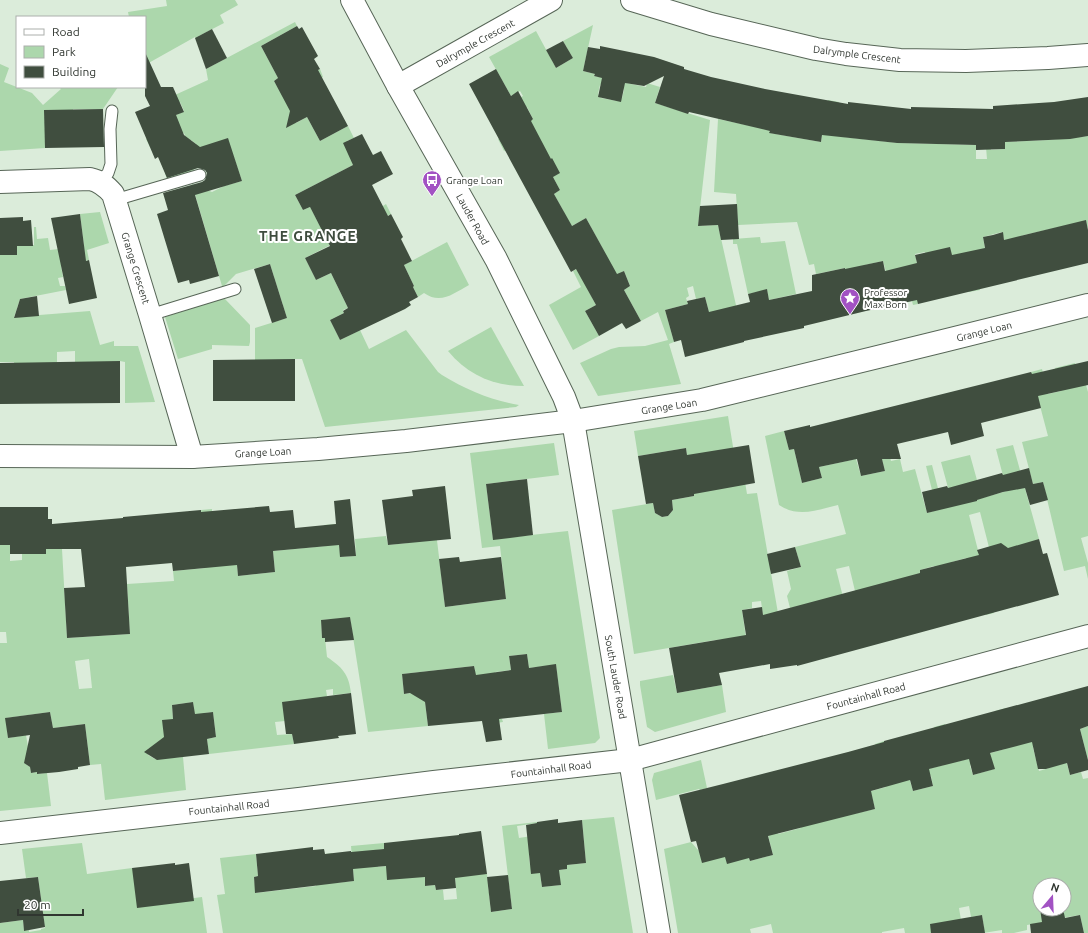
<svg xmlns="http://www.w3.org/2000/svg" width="1088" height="933" font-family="Ubuntu,sans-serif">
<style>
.green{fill:#acd7ac;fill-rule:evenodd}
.building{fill:#404e3f}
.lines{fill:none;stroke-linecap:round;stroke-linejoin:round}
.lane-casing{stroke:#576657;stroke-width:13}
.street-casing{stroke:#576657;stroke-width:24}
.lane{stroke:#fff;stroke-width:11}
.street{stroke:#fff;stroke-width:22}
.labels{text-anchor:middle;stroke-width:4;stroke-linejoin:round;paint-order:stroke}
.street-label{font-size:10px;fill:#303630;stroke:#fff}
.poi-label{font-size:10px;fill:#303630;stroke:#fff;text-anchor:start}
.district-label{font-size:14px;font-weight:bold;letter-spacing:1px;fill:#3e4c3e;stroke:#fff}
</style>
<rect width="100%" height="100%" fill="#dbecda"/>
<g class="green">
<polygon points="166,0 235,0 238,5 220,15 224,23 195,38 195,37 145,65 145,17 129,17 128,12 167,6"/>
<path d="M 295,22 L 297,26 L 261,46 L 278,78 L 274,81 L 280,91 L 320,69 L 323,77 L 295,92 L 291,121 L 296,123 L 307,117 L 320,141 L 348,126 L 354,138 L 347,141 L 353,165 L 295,195 L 303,210 L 310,207 L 318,222 L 383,206 L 386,204 L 391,214 L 305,258 L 316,280 L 331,273 L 348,308 L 343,310 L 344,313 L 330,320 L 340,340 L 360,330 L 369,349 L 406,330 L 438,372 L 442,375 C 466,390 491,400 519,405 L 516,407 L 325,427 L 302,359 L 295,359 L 255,363 L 255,328 L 287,318 L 270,264 L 236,274 L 224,286 L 222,286 L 192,184 L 212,192 L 224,186 L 242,181 L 233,155 L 204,147 L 193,171 L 167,179 L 165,173 L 195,160 L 196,144 L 191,140 L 187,141 L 184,133 L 150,147 L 146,139 L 178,125 L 174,116 L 184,111 L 180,102 L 170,107 L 166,99 L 208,80 L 206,69 Z"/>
<polygon points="593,25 583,71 595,74 594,76 605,78 604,82 600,85 598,94 601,98 617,101 622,98 624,90 620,85 621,82 646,87 647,83 660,87 655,103 710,120 698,226 718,225 740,323 709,312 705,297 696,299 693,286 687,288 689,296 686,298 688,304 665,310 674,342 669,344 681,384 598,396 580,363 611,349 619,347 645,346 668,340 658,312 641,321 624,290 630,286 624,271 588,290 596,305 585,311 599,336 573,350 549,305 581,287 573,271 605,253 586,218 554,236 564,212 554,194 560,190 553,177 552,159 545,162 537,133 504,151 498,139 533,119 527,107 519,111 517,99 523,96 520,91 511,96 489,57 536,31 556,68 573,58 563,41"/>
<polygon points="0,64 9,68 4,82 32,93 43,105 61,89 59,87 118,87 103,109 73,109 73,118 45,148 0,151"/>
<polygon points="828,100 839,102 837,133 844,137 899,143 976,145 976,159 987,159 983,112 989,136 991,150 1005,149 1005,142 1049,140 1088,136 1088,230 1086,221 1024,235 1005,243 1002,232 983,237 985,249 972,255 980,290 969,292 960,254 927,261 925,252 915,254 917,263 918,304 913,305 912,301 901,304 893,271 886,272 883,261 865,265 848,281 845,268 816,274 814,264 809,265 797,222 738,225 736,194 714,192 718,119 770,130 770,133 821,142"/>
<polygon points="100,212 109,243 87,250 89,260 61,266 63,277 58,278 60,286 65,286 66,290 20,299 14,317 90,311 100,345 114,341 114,346 138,346 155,402 125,403 125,362 120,361 75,367 75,351 57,352 57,362 14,379 14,362 0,362 0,255 17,255 17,246 34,245 34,227 36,227 37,239 48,238 50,250 84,246 80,214"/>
<polygon points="760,237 761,243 785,241 796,294 769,300 767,290 748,294 737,244 733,244 733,239"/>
<path d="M 447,242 L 469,285 C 454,293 441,305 424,293 L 418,297 L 413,287 L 414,286 L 404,265 Z"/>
<polygon points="224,298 250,325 250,342 249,346 212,345 212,349 178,359 165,317"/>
<path d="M 491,327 L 524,386 C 493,386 468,375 448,351 Z"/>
<polygon points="1075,363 1079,380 1084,378 1088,392 1088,536 1081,538 1088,563 1088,579 1085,566 1064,571 1043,482 1033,484 1022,442 1048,436 1031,372 1042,369 1048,394 1061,391 1055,368"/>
<path d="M 878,411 L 891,461 L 900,459 L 903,472 L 915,469 L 927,513 L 937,510 L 926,466 L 932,465 L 943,508 L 953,506 L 941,462 L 970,455 L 982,498 L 1007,491 L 996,449 L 1013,445 L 1039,539 L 994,567 L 980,512 L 969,515 L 994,613 L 986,615 L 975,572 L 968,565 L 966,558 L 952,562 L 956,577 L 938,581 L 934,566 L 920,570 L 922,580 L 855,591 L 849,566 L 836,569 L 844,601 L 790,608 L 787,596 L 791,589 L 787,571 L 801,567 L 795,547 L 846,534 L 838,505 C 817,510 799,518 779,505 L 765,436 L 784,431 L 789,450 L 794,449 L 802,483 L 822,478 L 819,467 L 856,459 L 861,476 L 885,471 L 880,453 Z"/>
<polygon points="728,416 736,465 742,464 747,494 757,493 782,636 766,638 761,601 752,602 752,608 742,610 746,638 715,640 634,654 612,510 653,503 655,513 662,517 668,516 673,510 672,500 694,496 686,448 638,456 634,431"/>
<path d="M 554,443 L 559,475 L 486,484 L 493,539 L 568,531 L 600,738 L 595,743 L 548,749 L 544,714 L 562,712 L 556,665 L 529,668 L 527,654 L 509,656 L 511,670 L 495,672 L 500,719 L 502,719 L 503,722 L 483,725 L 474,666 L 402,674 L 404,694 L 418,692 L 425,702 L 428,726 L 368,732 L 350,618 L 321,620 L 322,638 L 325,638 L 327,657 C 342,667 349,674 351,693 L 333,695 L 333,689 L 326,690 L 327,696 L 285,721 L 275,722 L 277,735 L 292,734 L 294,744 L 209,754 L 207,739 L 216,737 L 213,712 L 204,713 L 204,716 L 195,717 L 193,702 L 172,705 L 173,719 L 165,743 L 148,749 L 148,755 L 155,759 L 183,757 L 186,790 L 105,800 L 101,764 L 90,765 L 85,724 L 53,728 L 50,712 L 6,718 L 8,738 L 26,735 L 29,753 L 25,762 L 27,765 L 30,767 L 31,773 L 37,772 L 38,774 L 47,773 L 51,806 L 0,811 L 0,643 L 7,643 L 6,632 L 0,632 L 0,545 L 10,545 L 10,561 L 22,560 L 22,549 L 33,554 L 45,554 L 46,549 L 62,549 L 67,638 L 130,634 L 127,584 L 174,581 L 173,571 L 206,568 L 201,510 L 212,509 L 212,511 L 236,554 L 238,576 L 275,572 L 273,551 L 326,546 L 324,525 L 336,524 L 341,557 L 356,556 L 355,539 L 386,536 L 388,545 L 408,543 L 436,532 L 445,607 L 506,599 L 500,546 L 482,548 L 470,453 ZM 89,659 L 92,688 L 79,689 L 75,661 Z"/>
<polygon points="673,675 677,693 722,685 726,712 655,732 647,727 640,685 640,681"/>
<path d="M 1006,708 L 1034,741 L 1035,745 L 1033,748 L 1039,771 L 1049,768 L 1059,735 L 1070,775 L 1081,772 L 1083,779 L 1088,778 L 1088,933 L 1084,933 L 1080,915 L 1062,918 L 1063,909 L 1064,909 L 1064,885 L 1040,885 C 1040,897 1037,911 1045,922 L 1027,925 L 1027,930 L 1014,933 L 1002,933 L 1002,930 L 983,933 L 984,928 L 982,915 L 971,917 L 969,906 L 959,908 L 963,932 L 965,933 L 905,933 L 904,928 L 882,932 L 882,933 L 773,933 L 771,924 L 750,929 L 751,933 L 678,933 L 664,849 L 691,842 L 699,851 L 740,824 L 750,861 L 773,855 L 764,819 L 775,822 L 778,834 L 801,828 L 798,817 L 853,814 L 875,809 L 872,797 L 868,792 L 886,787 L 875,744 L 884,741 L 894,778 L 912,777 L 910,781 L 913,791 L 933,786 L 931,776 L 928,774 L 927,769 L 944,765 L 934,727 L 945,724 L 955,762 L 972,758 L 973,761 L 970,766 L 973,775 L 994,769 L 987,754 L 1005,749 L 995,711 Z"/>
<polygon points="1088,726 1088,760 1080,729"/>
<polygon points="701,760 707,788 700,790 699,789 656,800 652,780 654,773"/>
<polygon points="614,817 633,933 223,933 217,895 225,894 220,858 256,854 258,876 254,877 256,893 316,886 316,883 328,881 325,854 332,853 335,883 354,881 351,846 384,843 384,849 376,850 378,867 386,866 425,876 425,886 435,885 436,890 443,890 444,900 457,899 453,856 487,874 491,912 512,909 502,826 537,822 537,823 517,826 519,838 538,835 529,856 530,865 540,873 542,887 560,885 559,870 567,869 567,865 586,863 582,820"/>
<polygon points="82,843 87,874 132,868 179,900 202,897 207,933 0,933 0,923 23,920 24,931 29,930 29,932 41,930 41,929 45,928 38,877 26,878 22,849"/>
</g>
<g class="building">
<polygon points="297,26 299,29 302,27 318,56 314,59 320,69 318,70 348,126 320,141 307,117 286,128 290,111 274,81 278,78 261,46"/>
<polygon points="212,29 227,58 206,69 195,38"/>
<polygon points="563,41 573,58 556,68 546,50"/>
<polygon points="600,46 654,57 684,67 684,69 711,77 765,89 848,104 848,102 911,109 911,107 993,109 993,106 1054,102 1088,97 1088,136 1070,139 1005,142 1005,149 976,150 976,145 897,143 822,135 821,142 769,133 770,131 689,112 688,114 655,103 664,76 644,86 625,83 621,102 598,97 602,78 594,76 595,74 583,71 588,47 600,49"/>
<polygon points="145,52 161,87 173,87 184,112 176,115 184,135 200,147 228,138 242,181 195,195 219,276 190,284 189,280 178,283 157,214 168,210 163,193 202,182 205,180 207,173 205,170 198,168 167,178 158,157 155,159 135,112 150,106 145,96"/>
<polygon points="496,69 511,96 518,91 533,119 531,121 551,159 552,158 560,173 553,177 560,190 554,194 572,226 586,218 617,274 624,271 630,286 624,290 641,321 626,329 622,323 599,336 585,311 596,305 576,269 571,272 469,84"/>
<polygon points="103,109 104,147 45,148 44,110"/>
<polygon points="362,134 373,155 381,151 393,174 372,185 388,216 391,214 403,237 401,239 412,261 404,265 414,286 413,287 418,297 409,302 411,305 405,309 340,340 330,320 344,313 343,311 348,308 331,273 316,280 305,258 330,246 310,207 303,210 295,195 353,165 343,143"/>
<polygon points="737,204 739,239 721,240 718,225 698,226 700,206"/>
<polygon points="80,214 86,261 89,260 97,298 69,304 51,218"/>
<polygon points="23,217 23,221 31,220 33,246 17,246 17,255 0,255 0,218"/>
<polygon points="1086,220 1088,230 1088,263 918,304 917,300 866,311 804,326 804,328 744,341 744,342 685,357 681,340 674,342 665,310 688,304 687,301 705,297 709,312 750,302 748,294 767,289 769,300 812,291 812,275 845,268 845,269 883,261 885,271 917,263 915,255 950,247 952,255 985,248 983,237 993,235 1003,232 1004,240"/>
<polygon points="270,264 287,318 272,323 254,269"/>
<polygon points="37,296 39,316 14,318 20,299"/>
<polygon points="295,359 295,401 213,401 213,360"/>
<polygon points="120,361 120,403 0,404 0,363"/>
<polygon points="1088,361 1088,385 1038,396 1041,408 981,423 984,436 951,445 948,432 897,444 901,459 882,459 885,471 861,476 857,459 819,467 822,478 802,483 794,449 789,450 784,431 810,425 810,427 1031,372 1032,374"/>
<polygon points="749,445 755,483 694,494 694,496 672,500 673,510 668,516 662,517 655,513 653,503 646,504 638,456 686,448 687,455"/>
<polygon points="1029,468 1033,484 1043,482 1048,500 1030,505 1025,488 1003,492 977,500 977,501 927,513 922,492 947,486 948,488 1002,473 1003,475"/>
<polygon points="527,479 533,535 493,540 486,484"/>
<polygon points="445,486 451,539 388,545 382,500 413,496 412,490"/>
<polygon points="350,499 356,556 340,557 339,545 273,551 275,572 238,576 237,565 173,571 172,563 126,567 130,634 67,638 64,588 85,587 81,549 46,549 46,554 10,554 10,545 0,545 0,507 48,507 48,519 52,519 52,524 123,518 123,517 201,510 201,512 269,506 270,512 293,510 295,528 336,524 334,501"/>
<polygon points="1039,539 1043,554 1047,553 1059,595 797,666 797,665 770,669 770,664 719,673 722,685 677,693 669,648 746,635 742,610 762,607 763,615 920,573 920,570 979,555 977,550 1001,543 1008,548"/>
<polygon points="795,547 801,567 771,574 767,554"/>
<polygon points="459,557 460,562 501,557 506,599 445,607 439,559"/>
<polygon points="350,617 354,640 325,642 325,638 322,638 321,620"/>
<polygon points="527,654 529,668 556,664 562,712 499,719 502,740 486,742 482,721 428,726 425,702 410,693 404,694 402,674 474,666 476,675 511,670 509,656"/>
<polygon points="1088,686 1088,726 1080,729 1088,760 1088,770 1070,775 1067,763 1046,769 1038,769 1032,742 990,753 995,769 973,775 969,759 929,769 933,786 913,791 910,780 871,791 875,809 768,836 773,855 750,861 749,858 727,864 725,857 702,863 696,841 691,842 679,795 723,784 848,752 884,742 884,741"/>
<polygon points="351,693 356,734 338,736 339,738 294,744 292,734 286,734 282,702"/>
<polygon points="193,702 195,714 213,712 216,737 207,739 209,754 157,760 144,752 164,737 162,720 173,719 172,705"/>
<polygon points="50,712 53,728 85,724 90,765 78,767 78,769 59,772 37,774 37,772 31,773 30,767 24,763 30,735 8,738 5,718"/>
<polygon points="558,819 558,823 582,820 586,863 567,865 567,869 559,870 561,885 542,887 540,873 531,874 526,825 537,823 537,822"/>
<polygon points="481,831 487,874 455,878 456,888 436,890 435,885 425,886 425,877 387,880 386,866 353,869 354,881 255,893 254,877 258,876 256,854 313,847 313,850 324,849 325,854 351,851 351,852 384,849 384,843 459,835 459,834"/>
<polygon points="175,863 175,865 189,863 194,901 137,908 132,868"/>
<polygon points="508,875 512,909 491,912 487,877"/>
<polygon points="38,877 45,927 24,931 23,920 0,923 0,881"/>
<polygon points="1040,909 1063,909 1065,918 1080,915 1084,933 1031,933 1030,924 1042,922"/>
<polygon points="982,915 985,933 931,933 930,924"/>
</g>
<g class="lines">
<g class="lane-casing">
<g id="lane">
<polyline points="100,182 108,173 111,164 110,129 112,111"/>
<polyline points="115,200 200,175"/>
<polyline points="150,315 235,289"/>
</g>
</g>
<g class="street-casing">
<g id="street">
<polyline points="352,0 398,86 496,259 564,397 573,421 659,933"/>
<polyline points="632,0 711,24 816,49 846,54 900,60 966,61 1048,58 1088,55"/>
<polyline points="398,86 551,0"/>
<path d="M 0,182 L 90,179 C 100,181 106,186 113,194 L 150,315 L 192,457"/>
<polyline points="0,456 192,457 318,449 406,441 573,421 702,400 943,341 1088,305"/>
<polyline points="0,833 299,799 434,782 630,760 1088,636"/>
</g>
</g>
<use href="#lane" class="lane"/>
<use href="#street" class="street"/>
</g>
<defs>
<g id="bus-pin" transform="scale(1)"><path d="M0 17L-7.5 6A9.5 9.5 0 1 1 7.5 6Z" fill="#a252c3" stroke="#fff"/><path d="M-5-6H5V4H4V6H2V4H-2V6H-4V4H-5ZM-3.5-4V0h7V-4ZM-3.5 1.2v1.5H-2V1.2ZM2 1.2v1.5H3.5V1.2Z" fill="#fff"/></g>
<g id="sight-pin" transform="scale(1)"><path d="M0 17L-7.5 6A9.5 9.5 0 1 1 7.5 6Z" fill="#a252c3" stroke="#fff"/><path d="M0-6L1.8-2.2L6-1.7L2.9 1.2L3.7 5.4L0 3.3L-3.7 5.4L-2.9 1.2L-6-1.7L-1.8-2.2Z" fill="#fff"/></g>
</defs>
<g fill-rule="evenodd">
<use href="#bus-pin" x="432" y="180"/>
<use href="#sight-pin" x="850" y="298"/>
</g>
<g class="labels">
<g class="street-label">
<text transform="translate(475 43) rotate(-29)" y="4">Dalrymple Crescent</text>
<text transform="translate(857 54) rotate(7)" y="4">Dalrymple Crescent</text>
<text transform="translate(473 219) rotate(61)" y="4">Lauder Road</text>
<text transform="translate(136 268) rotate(73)" y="4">Grange Crescent</text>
<text transform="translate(984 331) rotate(-14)" y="4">Grange Loan</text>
<text transform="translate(669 406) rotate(-9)" y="4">Grange Loan</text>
<text transform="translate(263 452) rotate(-3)" y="4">Grange Loan</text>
<text transform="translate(616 677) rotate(80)" y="4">South Lauder Road</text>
<text transform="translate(866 696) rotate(-15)" y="4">Fountainhall Road</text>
<text transform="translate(551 769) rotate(-7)" y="4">Fountainhall Road</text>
<text transform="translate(229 807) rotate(-6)" y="4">Fountainhall Road</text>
</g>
<g class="poi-label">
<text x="446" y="184">Grange Loan</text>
<text x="864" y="296">Professor<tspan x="864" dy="12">Max Born</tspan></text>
</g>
<g class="district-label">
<text x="308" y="241">THE GRANGE</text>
</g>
</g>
<rect x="16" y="16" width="130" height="72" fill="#ffffff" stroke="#acafac"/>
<rect x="24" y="29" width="20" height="6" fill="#ffffff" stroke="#acafac"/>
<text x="52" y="36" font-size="12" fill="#303630">Road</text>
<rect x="24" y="46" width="20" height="12" fill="#acd7ac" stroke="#acafac"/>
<text x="52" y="56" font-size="12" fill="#303630">Park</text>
<rect x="24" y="66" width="20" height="12" fill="#404e3f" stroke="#acafac"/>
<text x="52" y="76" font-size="12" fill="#303630">Building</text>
<g transform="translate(1052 897) rotate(19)"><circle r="19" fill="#ffffff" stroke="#acafac"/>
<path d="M0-3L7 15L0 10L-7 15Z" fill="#a252c3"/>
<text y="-6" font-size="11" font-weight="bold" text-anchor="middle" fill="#303630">N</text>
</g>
<path d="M18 909v6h65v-6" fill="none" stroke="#303630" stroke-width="2"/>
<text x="24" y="909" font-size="12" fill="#303630" stroke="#ffffff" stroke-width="3" paint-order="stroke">20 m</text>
</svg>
